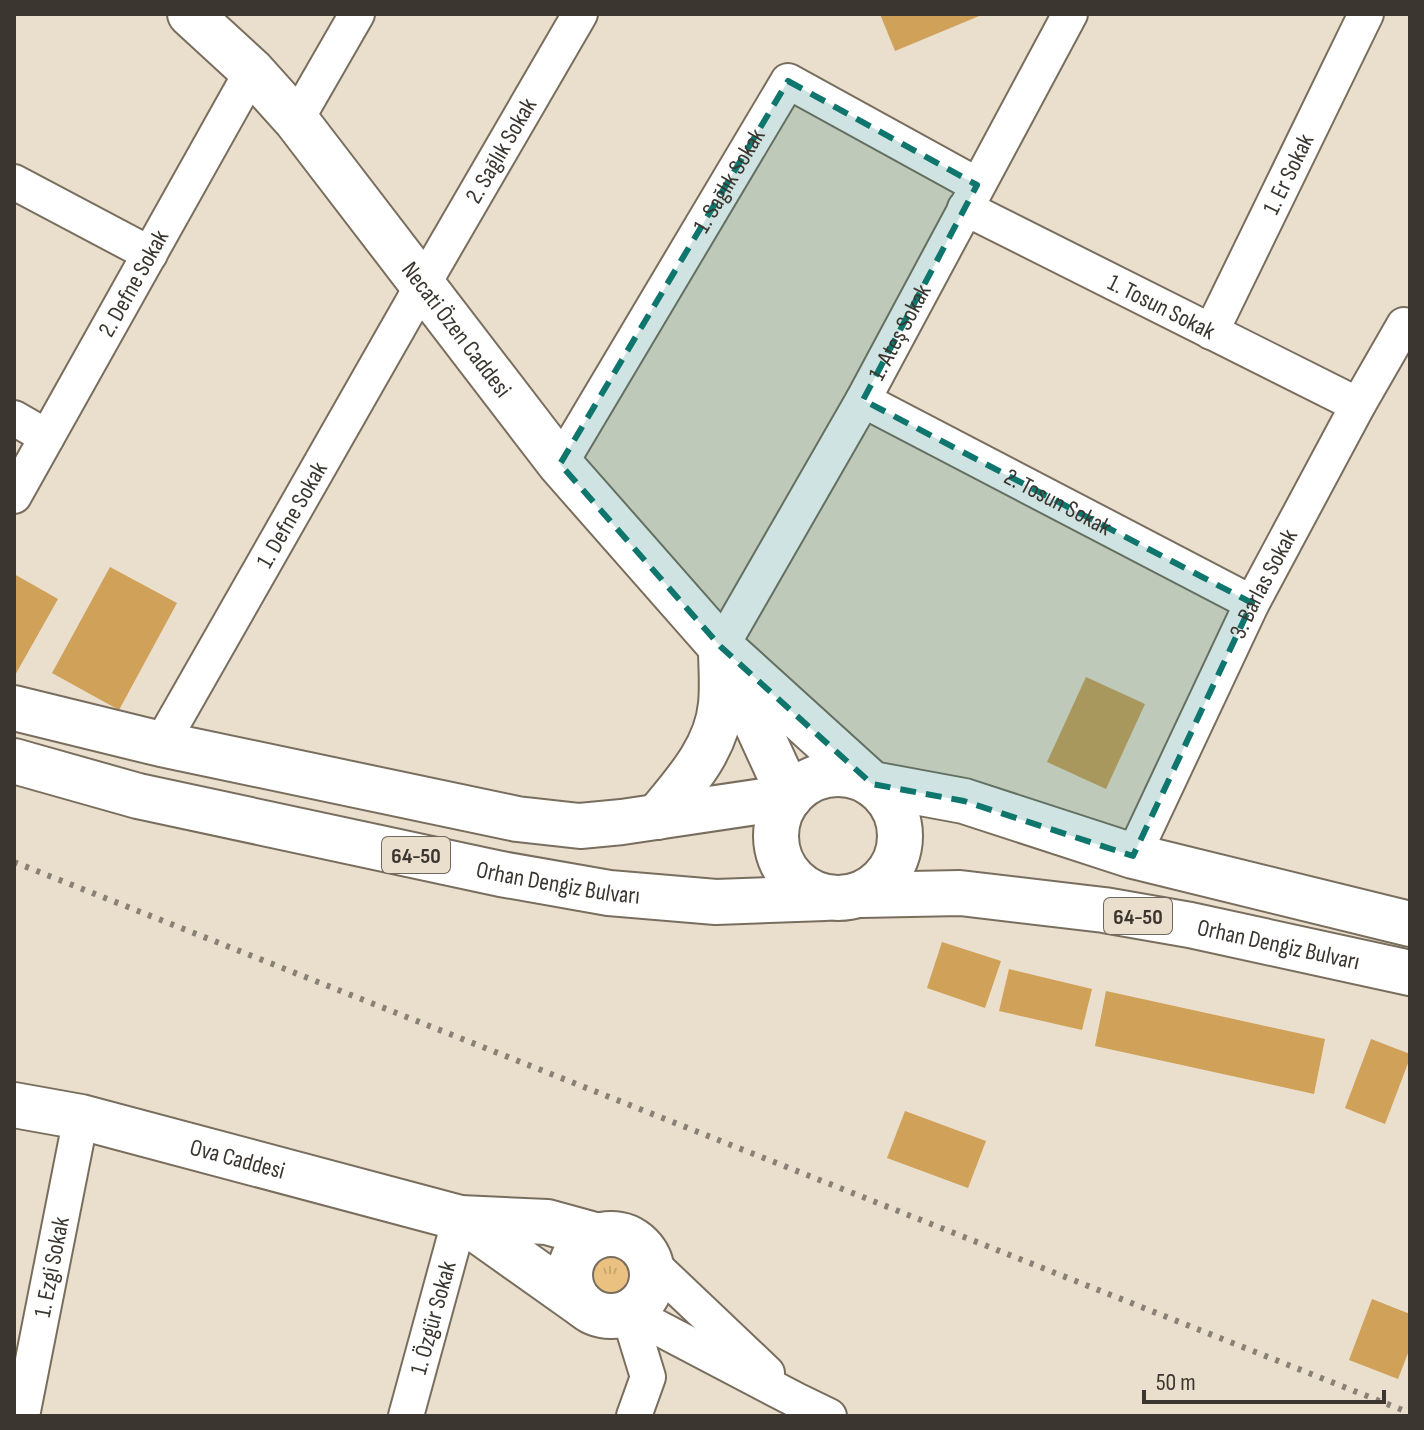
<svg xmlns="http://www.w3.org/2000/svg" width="1424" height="1430" font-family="'Sofia Sans Condensed',sans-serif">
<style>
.grass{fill:url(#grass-tufts)}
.building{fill:#cfa159}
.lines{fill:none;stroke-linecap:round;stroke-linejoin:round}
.street-casing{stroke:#796e5e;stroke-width:38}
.secondary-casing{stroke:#796e5e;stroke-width:48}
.primary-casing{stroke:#796e5e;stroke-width:48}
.street{stroke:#fff;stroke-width:34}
.secondary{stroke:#fff;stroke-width:44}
.primary{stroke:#fff;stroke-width:44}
.rail{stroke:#898175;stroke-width:6;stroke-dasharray:4 8;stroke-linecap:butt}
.marked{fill:#0f766e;fill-opacity:0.2;stroke:#0f766e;stroke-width:6;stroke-dasharray:16 10;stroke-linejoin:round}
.labels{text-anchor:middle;stroke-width:7;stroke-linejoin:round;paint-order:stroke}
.shield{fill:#eadecc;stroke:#70685e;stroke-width:2}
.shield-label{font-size:22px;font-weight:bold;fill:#3b362f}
.street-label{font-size:24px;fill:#3b362f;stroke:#eadecc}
</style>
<defs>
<pattern id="grass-tufts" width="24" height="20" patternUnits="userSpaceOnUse" patternTransform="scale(2)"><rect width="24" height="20" fill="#ebc181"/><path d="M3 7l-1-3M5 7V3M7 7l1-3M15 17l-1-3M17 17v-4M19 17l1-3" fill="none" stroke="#caa670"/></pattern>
</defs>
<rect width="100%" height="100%" fill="#eadecc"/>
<circle class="grass" cx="607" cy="1274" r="21"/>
<g class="building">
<polygon points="880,14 984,14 895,51"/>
<polygon points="110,567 177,603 119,710 52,673"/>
<polygon points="14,574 58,599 14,677"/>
<polygon points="1086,677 1145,704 1106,789 1047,762"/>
<polygon points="942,942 1001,961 985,1008 927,988"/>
<polygon points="1009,969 1092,989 1082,1030 999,1011"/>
<polygon points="1106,991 1325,1039 1314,1094 1095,1046"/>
<polygon points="1371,1039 1410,1054 1410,1058 1385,1124 1345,1108"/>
<polygon points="905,1111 986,1141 968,1188 887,1158"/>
<polygon points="1372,1299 1410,1314 1410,1348 1398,1379 1349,1360"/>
</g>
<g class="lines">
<g class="street-casing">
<g id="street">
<polyline points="296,120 357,14"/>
<polyline points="14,182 150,254"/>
<path id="s1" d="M 965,208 L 1358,405"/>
<path id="s2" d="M 1211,332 L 1366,14"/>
<path id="s3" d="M 863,400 L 1252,603"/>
<polyline points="14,418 47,437"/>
<path id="s4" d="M 560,464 L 788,81 L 977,185"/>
<path id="s5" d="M 14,496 L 252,71"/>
<path id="s6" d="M 721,647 L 863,400 L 1070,14"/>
<path id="s7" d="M 161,744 L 422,286 L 580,14"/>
<path id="s8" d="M 1133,856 L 1252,603 L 1358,405 L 1404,325 L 1410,327"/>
<polyline points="649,1261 767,1373"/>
<polyline points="628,1312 796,1400 829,1416"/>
<polyline points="628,1312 648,1377 634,1416"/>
<path id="s9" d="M 22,1416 L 81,1117"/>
<path id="s10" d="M 406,1416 L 460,1218"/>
</g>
</g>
<g class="secondary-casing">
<g id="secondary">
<path id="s11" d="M 190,14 L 252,71 L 296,120 L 560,464 L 721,647 L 872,784"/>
<polyline points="729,664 790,797"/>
<path id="s12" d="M 14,1105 L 81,1117 L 460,1218 L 547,1222 L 598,1236"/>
<polyline points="460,1218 584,1306"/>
<circle cx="611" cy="1275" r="41"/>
</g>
</g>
<g class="primary-casing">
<g id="primary">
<polyline points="14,708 161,744 517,819 580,826 622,822 790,797"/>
<path id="s13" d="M 14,761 L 138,796 L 501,874 L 609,893 L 716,902 L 825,898"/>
<circle cx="838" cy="836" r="62"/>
<polyline points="872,784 964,801 1133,856 1410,924"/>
<path d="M 657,817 C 685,783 717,749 721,704 C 723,685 721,666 721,647"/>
<path id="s14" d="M 861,895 L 960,893 L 1104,910 L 1190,925 L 1410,973"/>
</g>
</g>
<use href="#street" class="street"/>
<use href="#secondary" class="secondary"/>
<use href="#primary" class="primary"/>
<polyline class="rail" points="14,862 1410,1413"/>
</g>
<path class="marked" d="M 788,81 L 977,185 L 863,400 L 1252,603 L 1133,856 L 964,801 L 872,784 L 721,647 L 560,464 Z"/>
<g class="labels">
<g class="shield">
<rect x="382" y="837" width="68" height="36" rx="6"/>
<rect x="1104" y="898" width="68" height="36" rx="6"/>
</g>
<g class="shield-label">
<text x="416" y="863">64-50</text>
<text x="1138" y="924">64-50</text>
</g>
<g class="street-label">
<text dy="8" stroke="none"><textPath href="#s7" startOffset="684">2. Sağlık Sokak</textPath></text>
<text dy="8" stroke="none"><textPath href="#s2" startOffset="176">1. Er Sokak</textPath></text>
<text dy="8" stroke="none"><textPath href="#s4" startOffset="330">1. Sağlık Sokak</textPath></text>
<text dy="8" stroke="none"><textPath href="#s5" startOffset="244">2. Defne Sokak</textPath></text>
<text dy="8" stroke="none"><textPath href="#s1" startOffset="220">1. Tosun Sokak</textPath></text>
<text dy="8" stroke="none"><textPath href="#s11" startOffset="414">Necati Özen Caddesi</textPath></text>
<text dy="8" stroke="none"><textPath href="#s6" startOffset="362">1. Ateş Sokak</textPath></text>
<text dy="8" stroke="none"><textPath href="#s3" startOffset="220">2. Tosun Sokak</textPath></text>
<text dy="8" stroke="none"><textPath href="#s7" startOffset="264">1. Defne Sokak</textPath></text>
<text dy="8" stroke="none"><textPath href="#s8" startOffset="302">3. Barlas Sokak</textPath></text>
<text dy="8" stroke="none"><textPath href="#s13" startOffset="558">Orhan Dengiz Bulvarı</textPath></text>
<text dy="8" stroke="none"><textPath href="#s14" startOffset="422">Orhan Dengiz Bulvarı</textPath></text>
<text dy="8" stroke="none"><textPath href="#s12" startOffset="230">Ova Caddesi</textPath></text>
<text dy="8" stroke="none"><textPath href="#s9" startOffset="152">1. Ezgi Sokak</textPath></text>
<text dy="8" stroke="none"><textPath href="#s10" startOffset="102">1. Özgür Sokak</textPath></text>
</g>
</g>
<rect width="1424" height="1430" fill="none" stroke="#3b362f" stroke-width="32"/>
<path d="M1144 1390v12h240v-12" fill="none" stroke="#3b362f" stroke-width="4"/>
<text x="1156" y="1390" font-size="24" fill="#3b362f" stroke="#eadecc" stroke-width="6" paint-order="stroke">50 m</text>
</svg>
